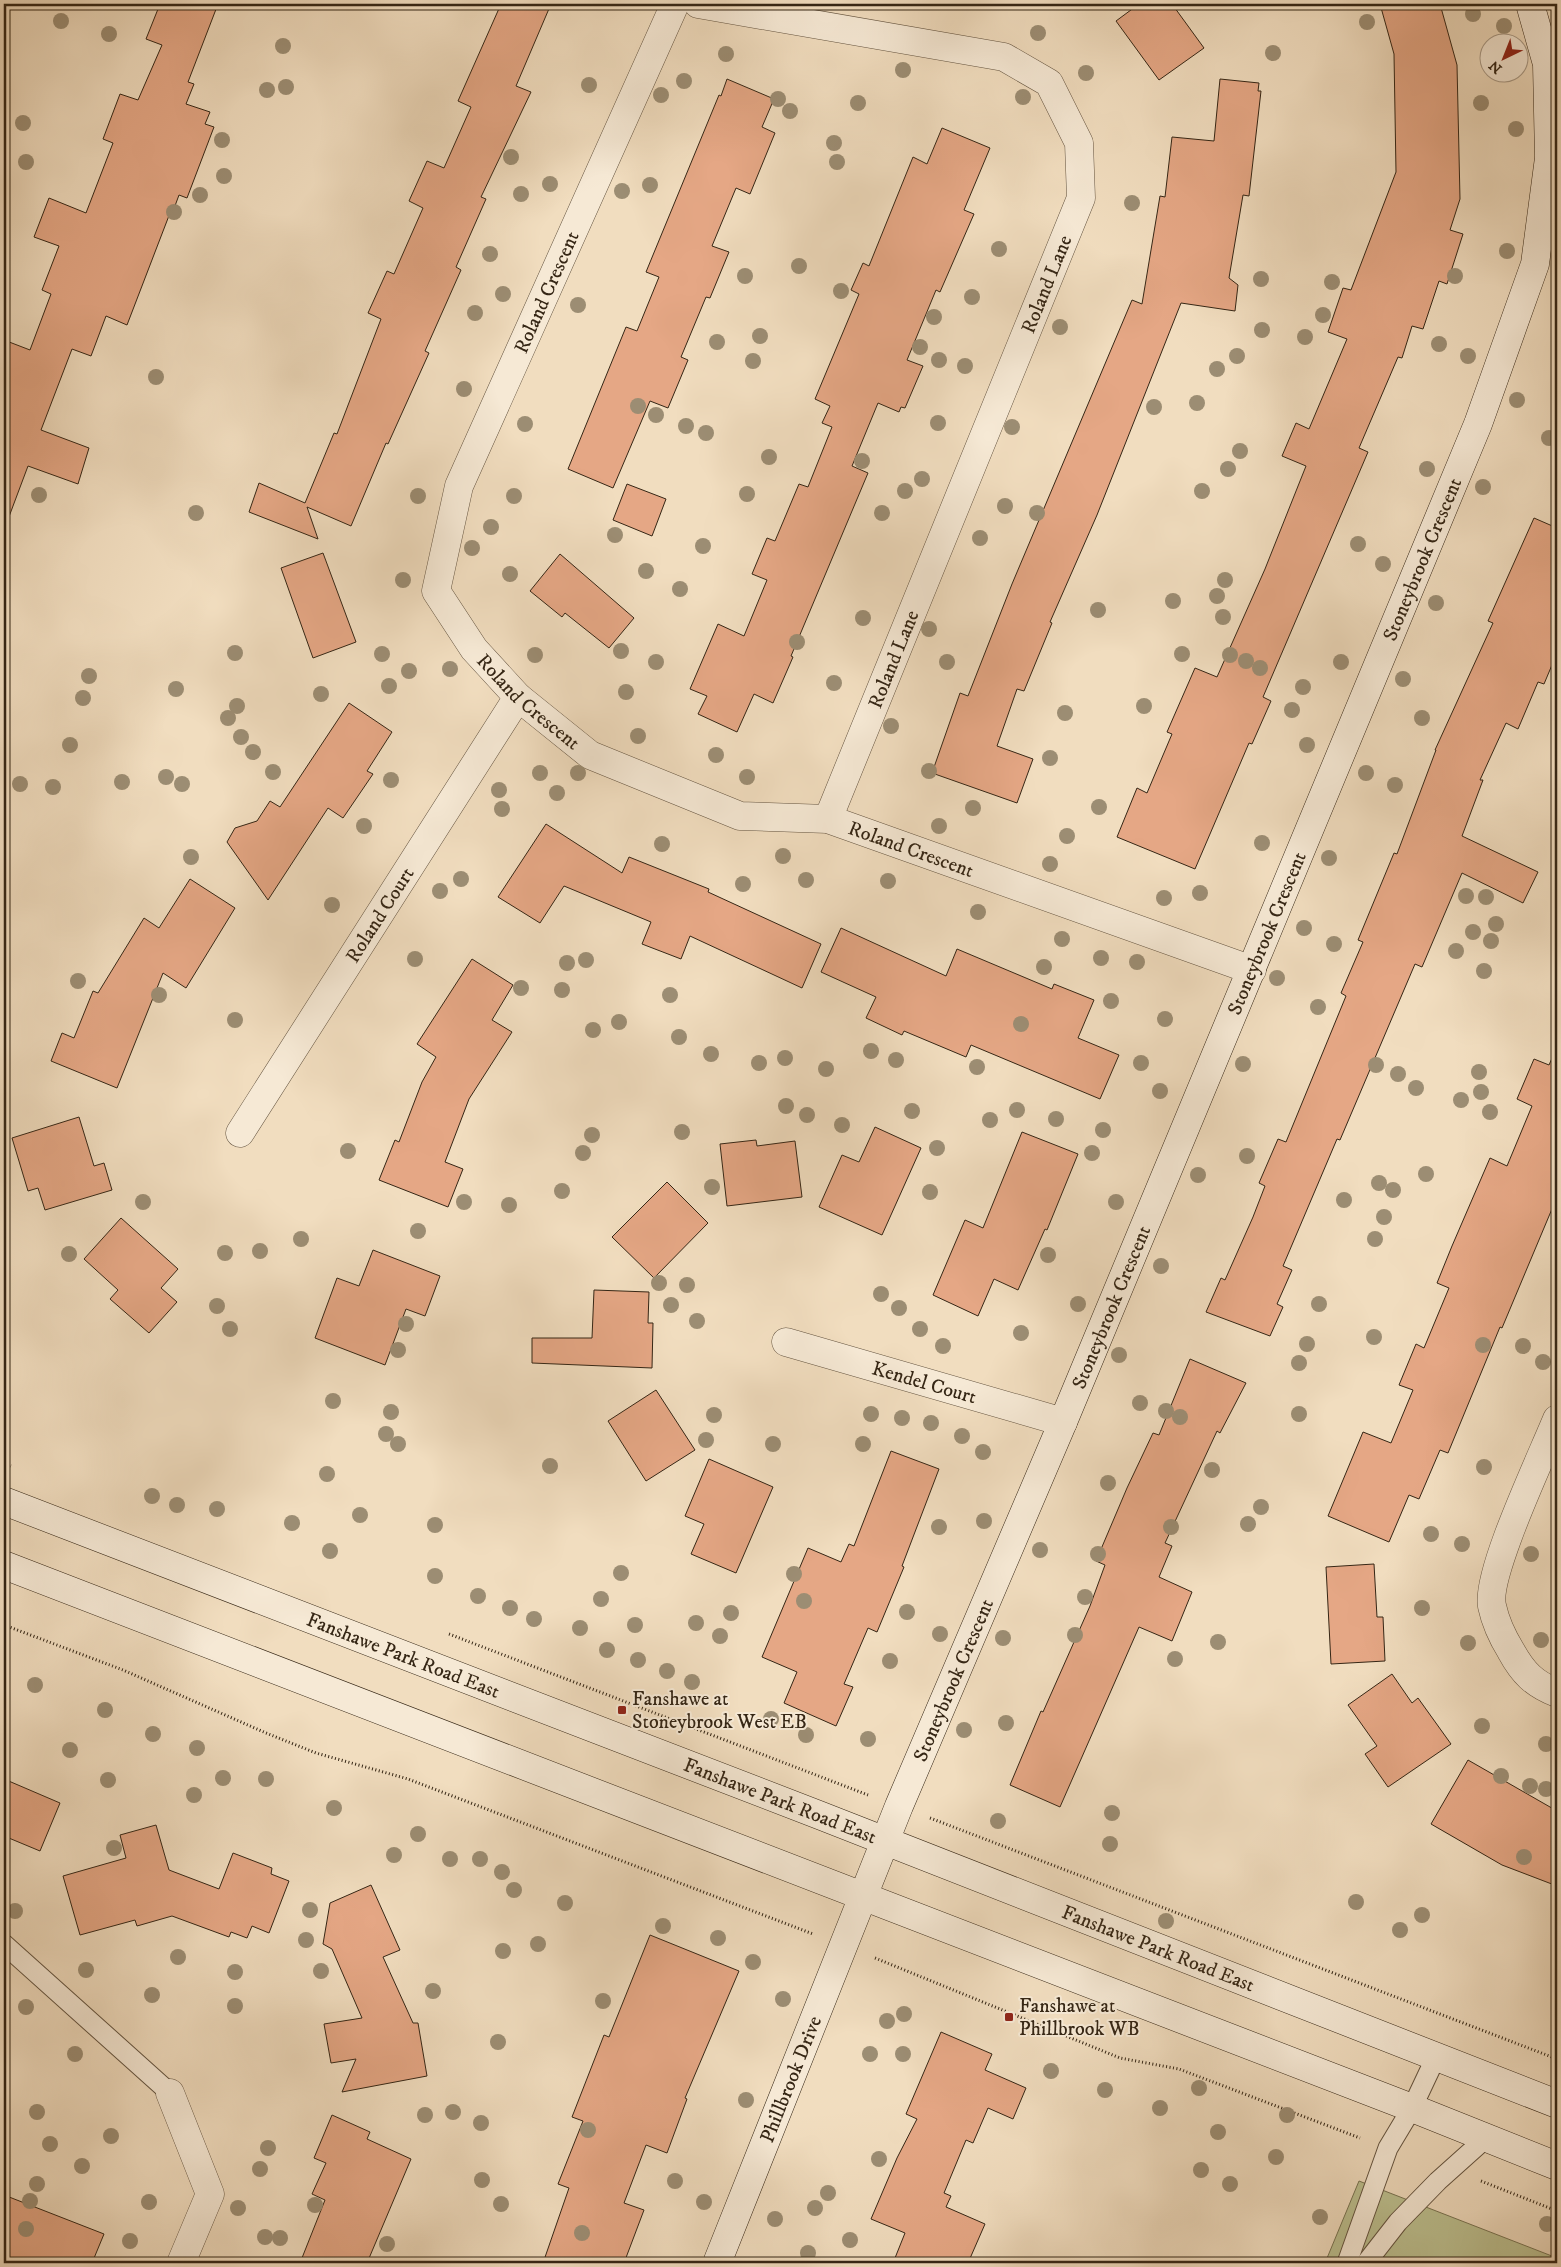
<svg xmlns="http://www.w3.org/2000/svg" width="1561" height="2267" font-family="'IM FELL DW Pica',serif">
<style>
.green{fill:#bcc090;stroke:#787352}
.building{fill:#e5a785;stroke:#352615}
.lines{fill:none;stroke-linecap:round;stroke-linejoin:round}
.lane-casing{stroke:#645440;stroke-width:21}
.street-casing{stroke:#645440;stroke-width:29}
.secondary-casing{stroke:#352615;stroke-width:29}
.path{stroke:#352615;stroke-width:3;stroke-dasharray:1 2.5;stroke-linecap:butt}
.lane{stroke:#f6e9d5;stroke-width:19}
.street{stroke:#f6e9d5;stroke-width:28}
.secondary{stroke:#f6e9d5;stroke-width:28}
.tree{fill:#9c8d73}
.poi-dot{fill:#8f2418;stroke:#f6e9d5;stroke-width:2}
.labels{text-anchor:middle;stroke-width:4;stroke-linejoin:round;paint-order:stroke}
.street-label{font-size:20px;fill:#352615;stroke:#f6e9d5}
.poi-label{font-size:20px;fill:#352615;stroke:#f6e9d5;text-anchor:start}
</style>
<rect width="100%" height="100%" fill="#f1ddbf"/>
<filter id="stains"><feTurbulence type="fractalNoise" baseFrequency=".004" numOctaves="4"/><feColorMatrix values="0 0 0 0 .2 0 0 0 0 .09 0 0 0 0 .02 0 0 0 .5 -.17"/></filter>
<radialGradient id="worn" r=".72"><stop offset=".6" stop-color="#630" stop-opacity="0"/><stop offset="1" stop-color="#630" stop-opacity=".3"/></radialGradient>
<polygon class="green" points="1359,2181 1557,2258 1557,2263 1325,2263"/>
<g class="building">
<polygon points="160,4 218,4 188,82 194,84 186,104 210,112 205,124 214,127 187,198 179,195 172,214 170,213 127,325 106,316 91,356 72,349 41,430 89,448 78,484 28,466 7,522 4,521 4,340 30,350 51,294 42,290 59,246 34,237 49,198 86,213 113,143 103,139 120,94 138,100 162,45 146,39"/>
<polygon points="501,4 551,4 516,86 531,92 481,197 486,199 456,267 461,270 425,351 429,353 388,444 386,443 351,526 307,507 318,539 249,512 259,483 305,503 334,433 337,434 381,319 368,313 387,271 394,274 423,208 409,201 427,161 444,168 471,107 458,101"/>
<polygon points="1139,4 1172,4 1204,48 1159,80 1116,21"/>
<polygon points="1380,4 1440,4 1457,65 1460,199 1450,230 1463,234 1447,284 1439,281 1423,329 1412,326 1402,358 1398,357 1359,448 1368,452 1263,697 1271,701 1252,744 1249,743 1195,869 1117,837 1137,788 1147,793 1172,734 1167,732 1195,668 1217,677 1265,569 1306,466 1282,456 1296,423 1309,429 1347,339 1328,332 1343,288 1351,290 1396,172 1394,54"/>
<polygon points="727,79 774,99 762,127 775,133 750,194 736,188 712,246 729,252 710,298 706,297 681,357 688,360 668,408 650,401 613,488 568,469 626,327 637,331 659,277 646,272 719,95 721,96"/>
<polygon points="1220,79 1259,83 1258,91 1261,91 1249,196 1243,195 1229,278 1238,285 1235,311 1181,303 1097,515 1050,622 1052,623 1024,691 1017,689 997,746 1033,759 1017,803 932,773 960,693 968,696 1012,584 1132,300 1142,304 1160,196 1165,197 1172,137 1214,141"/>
<polygon points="942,128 990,148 964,210 974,214 940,292 936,290 907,360 923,366 905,408 901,407 899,412 878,403 852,466 868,473 791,656 793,657 773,703 754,694 737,732 698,714 707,696 690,689 718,624 744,636 767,580 752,574 767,538 775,541 799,484 808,487 832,427 822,423 830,406 815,399 859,294 851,290 863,263 869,266 913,157 927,164"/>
<polygon points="627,484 666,499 652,536 613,520"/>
<polygon points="1534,518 1557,528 1557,653 1544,684 1538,682 1518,729 1506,723 1480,780 1483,780 1462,836 1538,872 1523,903 1462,873 1422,967 1415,964 1340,1140 1337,1139 1283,1266 1292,1270 1277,1304 1283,1307 1270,1336 1206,1312 1221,1278 1225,1280 1253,1217 1265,1186 1259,1183 1278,1139 1286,1142 1346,996 1341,993 1363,942 1358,940 1394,853 1397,854 1436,750 1435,750 1493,623 1488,621"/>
<polygon points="323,553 356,642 313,658 281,568"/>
<polygon points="560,554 634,618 609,648 565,613 562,617 530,591"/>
<polygon points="349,703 392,732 367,771 373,774 343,818 328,808 268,900 227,842 235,828 257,821 270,801 280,807"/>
<polygon points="546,824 622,873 629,857 709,889 708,892 821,944 802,988 690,936 681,959 642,944 651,922 564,886 540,923 498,897"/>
<polygon points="190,879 235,908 186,988 163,973 117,1088 51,1061 62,1033 74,1038 93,991 98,993 144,918 159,928"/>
<polygon points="841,928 946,976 957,949 1052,989 1054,984 1094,1000 1078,1038 1119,1055 1100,1099 971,1045 966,1057 904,1031 902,1035 866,1018 876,997 821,972"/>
<polygon points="472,959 513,985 492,1020 512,1032 469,1099 445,1162 463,1169 448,1207 379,1180 395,1140 399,1142 422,1082 436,1057 417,1044"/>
<polygon points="1557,1047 1557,1197 1502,1328 1500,1327 1448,1453 1440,1450 1419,1499 1409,1495 1389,1542 1328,1516 1363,1432 1391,1443 1413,1390 1399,1385 1416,1344 1424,1348 1449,1288 1437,1283 1452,1246 1490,1158 1507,1166 1532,1106 1517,1099 1534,1059 1549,1065"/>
<polygon points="79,1117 94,1166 104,1163 112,1190 45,1210 38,1188 28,1191 12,1138"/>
<polygon points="875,1127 921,1148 882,1235 819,1207 842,1155 859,1162"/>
<polygon points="1022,1132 1078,1154 1047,1230 1045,1229 1018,1290 994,1279 978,1316 933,1295 965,1220 983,1228"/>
<polygon points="756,1140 757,1146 795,1141 802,1197 727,1206 720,1144"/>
<polygon points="667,1182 708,1223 654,1278 612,1237"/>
<polygon points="121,1218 178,1269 161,1288 177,1302 149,1333 110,1299 118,1290 84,1259"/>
<polygon points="373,1250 440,1276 425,1316 406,1309 385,1365 315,1338 337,1278 359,1286"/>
<polygon points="594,1290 649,1292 648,1323 653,1323 652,1368 532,1363 532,1338 592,1338"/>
<polygon points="1190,1359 1246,1383 1220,1433 1217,1431 1165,1543 1172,1546 1159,1577 1192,1592 1172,1641 1139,1627 1060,1807 1010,1785 1041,1711 1043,1712 1090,1606 1105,1565 1096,1561 1127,1488 1153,1433 1159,1435"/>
<polygon points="656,1390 695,1450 646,1481 608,1421"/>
<polygon points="891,1451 939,1469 902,1566 904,1567 877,1632 868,1628 844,1684 853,1687 836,1726 784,1703 797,1672 762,1657 808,1548 841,1562 849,1544 854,1546"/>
<polygon points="709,1459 773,1487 736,1573 691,1554 704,1524 685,1516"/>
<polygon points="1374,1564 1377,1617 1383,1617 1385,1661 1331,1664 1326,1567"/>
<polygon points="1392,1674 1412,1703 1418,1698 1451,1744 1388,1787 1365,1754 1377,1746 1348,1705"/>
<polygon points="1468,1760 1557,1811 1557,1886 1502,1865 1431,1824"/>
<polygon points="4,1779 60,1803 40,1851 4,1836"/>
<polygon points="156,1825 169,1870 219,1889 233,1853 272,1868 271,1874 289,1881 269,1933 252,1926 247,1938 231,1932 229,1937 172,1916 137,1926 135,1920 80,1935 63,1876 126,1858 120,1835"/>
<polygon points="371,1885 400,1950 383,1957 413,2023 418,2023 427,2076 342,2092 356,2059 331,2063 324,2024 362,2018 332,1949 323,1944 330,1903"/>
<polygon points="650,1935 739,1971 685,2098 687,2099 667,2153 646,2145 624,2203 644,2210 624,2263 543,2263 569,2188 558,2184 583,2121 572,2117 604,2035 609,2037"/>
<polygon points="941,2032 992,2054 985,2070 1026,2088 1013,2119 988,2108 973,2143 966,2140 944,2193 951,2196 946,2207 985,2224 968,2263 893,2263 905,2233 871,2219 897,2158 917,2119 906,2114"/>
<polygon points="332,2115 370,2132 367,2139 411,2159 367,2263 300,2263 325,2200 312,2194 326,2163 314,2158"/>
<polygon points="4,2195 104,2234 92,2263 4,2263"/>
</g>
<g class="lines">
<g class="lane-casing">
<g id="lane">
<polyline points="4,1944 170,2093"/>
<polyline points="1347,2263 1388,2148 1412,2108 1436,2057"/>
<polyline points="1366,2263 1398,2222 1438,2181 1486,2138"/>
</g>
</g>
<g class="street-casing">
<g id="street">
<path id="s1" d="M 675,4 L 459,486 L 436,591 L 474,649 L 518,697 L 590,755 L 740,816 L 828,819 L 1252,970"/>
<polyline points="698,4 1004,57 1049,83 1079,143 1081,198 828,819"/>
<path id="s2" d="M 240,1133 L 518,697"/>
<path id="s3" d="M 786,1342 L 1063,1422"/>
<path d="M 1557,1419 C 1543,1454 1485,1575 1492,1606 C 1495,1620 1503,1638 1511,1651 C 1523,1673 1534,1684 1557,1693"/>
<polyline points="170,2093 210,2194 181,2263"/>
</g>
</g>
<g class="secondary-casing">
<g id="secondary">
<path id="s4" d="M 4,1501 L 819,1815 L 1557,2104"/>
<polyline points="4,1565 1412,2108 1557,2166"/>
<path id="s5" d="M 717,2263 L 899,1806 L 1063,1422 L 1478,424 L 1535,264 L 1549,158 L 1547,64 L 1530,4"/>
</g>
</g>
<g class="path">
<polyline points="4,1464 11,1466"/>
<polyline points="4,1625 123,1670 266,1733 316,1753 408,1779 813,1934"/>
<polyline points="449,1634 868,1795"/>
<polyline points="930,1818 1557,2059"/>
<polyline points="875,1958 1120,2058 1179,2069 1360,2138"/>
<polyline points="1481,2181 1557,2211"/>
</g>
<use href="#lane" class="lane"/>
<use href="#street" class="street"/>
<use href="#secondary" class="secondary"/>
</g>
<g class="tree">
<circle cx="1473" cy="14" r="8"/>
<circle cx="61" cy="21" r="8"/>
<circle cx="1367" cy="22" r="8"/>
<circle cx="1504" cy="26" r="8"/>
<circle cx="1038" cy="33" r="8"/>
<circle cx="109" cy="34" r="8"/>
<circle cx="283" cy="46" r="8"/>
<circle cx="1273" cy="53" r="8"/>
<circle cx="726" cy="54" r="8"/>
<circle cx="903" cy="70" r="8"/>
<circle cx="1086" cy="73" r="8"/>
<circle cx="684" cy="81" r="8"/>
<circle cx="589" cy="85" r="8"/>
<circle cx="286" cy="87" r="8"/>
<circle cx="267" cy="90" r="8"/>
<circle cx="661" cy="95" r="8"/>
<circle cx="1023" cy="97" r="8"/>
<circle cx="778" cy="99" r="8"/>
<circle cx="858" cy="103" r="8"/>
<circle cx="1481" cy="103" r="8"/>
<circle cx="790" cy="111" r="8"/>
<circle cx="23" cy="123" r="8"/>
<circle cx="1516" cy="129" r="8"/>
<circle cx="222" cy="140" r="8"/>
<circle cx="834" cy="143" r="8"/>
<circle cx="511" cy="157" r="8"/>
<circle cx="26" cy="162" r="8"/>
<circle cx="837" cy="162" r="8"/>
<circle cx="224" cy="176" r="8"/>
<circle cx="550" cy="184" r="8"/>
<circle cx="650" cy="185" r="8"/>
<circle cx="622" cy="191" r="8"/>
<circle cx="521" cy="194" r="8"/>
<circle cx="200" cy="195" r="8"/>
<circle cx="1132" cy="203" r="8"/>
<circle cx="174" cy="212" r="8"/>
<circle cx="999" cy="249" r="8"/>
<circle cx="1507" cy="251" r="8"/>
<circle cx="490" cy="254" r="8"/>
<circle cx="799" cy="266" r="8"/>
<circle cx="745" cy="276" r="8"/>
<circle cx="1455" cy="276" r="8"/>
<circle cx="1261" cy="279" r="8"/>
<circle cx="1332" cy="282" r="8"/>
<circle cx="841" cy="291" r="8"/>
<circle cx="503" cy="294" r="8"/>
<circle cx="972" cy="297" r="8"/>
<circle cx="578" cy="305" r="8"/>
<circle cx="475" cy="313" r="8"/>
<circle cx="1323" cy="315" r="8"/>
<circle cx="934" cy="317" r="8"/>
<circle cx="1060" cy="327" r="8"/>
<circle cx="1262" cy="330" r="8"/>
<circle cx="760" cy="336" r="8"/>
<circle cx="1305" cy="337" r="8"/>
<circle cx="717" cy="342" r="8"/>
<circle cx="1439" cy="344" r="8"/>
<circle cx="920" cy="347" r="8"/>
<circle cx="1237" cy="356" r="8"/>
<circle cx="1468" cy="356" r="8"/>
<circle cx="939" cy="360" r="8"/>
<circle cx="753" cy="361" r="8"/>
<circle cx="965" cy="366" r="8"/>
<circle cx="1217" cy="369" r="8"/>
<circle cx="156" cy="377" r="8"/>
<circle cx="464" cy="389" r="8"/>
<circle cx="1517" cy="400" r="8"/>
<circle cx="1197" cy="403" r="8"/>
<circle cx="638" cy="406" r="8"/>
<circle cx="1154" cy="407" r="8"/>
<circle cx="656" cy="415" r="8"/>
<circle cx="938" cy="423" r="8"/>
<circle cx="525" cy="424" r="8"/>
<circle cx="686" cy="426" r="8"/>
<circle cx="1012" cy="427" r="8"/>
<circle cx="706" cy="433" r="8"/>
<circle cx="1549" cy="438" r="8"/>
<circle cx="1240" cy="451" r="8"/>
<circle cx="769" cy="457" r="8"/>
<circle cx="862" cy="461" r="8"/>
<circle cx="1228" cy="469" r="8"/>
<circle cx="1427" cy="469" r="8"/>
<circle cx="922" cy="479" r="8"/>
<circle cx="1483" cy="487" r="8"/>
<circle cx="905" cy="491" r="8"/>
<circle cx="1202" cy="491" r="8"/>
<circle cx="747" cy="494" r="8"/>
<circle cx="39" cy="495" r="8"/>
<circle cx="418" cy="496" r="8"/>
<circle cx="514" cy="496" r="8"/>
<circle cx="1005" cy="506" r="8"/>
<circle cx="196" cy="513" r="8"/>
<circle cx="882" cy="513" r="8"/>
<circle cx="1037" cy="513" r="8"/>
<circle cx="491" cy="527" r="8"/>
<circle cx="615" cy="535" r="8"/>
<circle cx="980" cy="538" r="8"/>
<circle cx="1358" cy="544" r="8"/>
<circle cx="703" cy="546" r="8"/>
<circle cx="472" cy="548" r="8"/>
<circle cx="1383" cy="564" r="8"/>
<circle cx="646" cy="571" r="8"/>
<circle cx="510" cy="574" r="8"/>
<circle cx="403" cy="580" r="8"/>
<circle cx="1225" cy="580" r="8"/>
<circle cx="680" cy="589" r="8"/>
<circle cx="1217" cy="596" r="8"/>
<circle cx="1173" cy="601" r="8"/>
<circle cx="1436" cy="603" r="8"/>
<circle cx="1098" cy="610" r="8"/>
<circle cx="1223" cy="617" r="8"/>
<circle cx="863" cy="618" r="8"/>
<circle cx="929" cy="629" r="8"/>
<circle cx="797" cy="642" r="8"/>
<circle cx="621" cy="651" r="8"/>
<circle cx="235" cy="653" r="8"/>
<circle cx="382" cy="654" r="8"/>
<circle cx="1182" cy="654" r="8"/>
<circle cx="535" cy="655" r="8"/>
<circle cx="1230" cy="655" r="8"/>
<circle cx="1246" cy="661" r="8"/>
<circle cx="656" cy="662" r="8"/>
<circle cx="947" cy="662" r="8"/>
<circle cx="1341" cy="662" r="8"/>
<circle cx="1260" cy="668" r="8"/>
<circle cx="450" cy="669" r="8"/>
<circle cx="409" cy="671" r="8"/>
<circle cx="89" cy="676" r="8"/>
<circle cx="1403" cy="679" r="8"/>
<circle cx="834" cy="683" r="8"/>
<circle cx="389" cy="686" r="8"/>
<circle cx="1303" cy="687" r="8"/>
<circle cx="176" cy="689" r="8"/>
<circle cx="626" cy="692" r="8"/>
<circle cx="321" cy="694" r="8"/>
<circle cx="83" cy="698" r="8"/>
<circle cx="237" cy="706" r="8"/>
<circle cx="1144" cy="706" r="8"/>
<circle cx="1292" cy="710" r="8"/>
<circle cx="1065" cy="713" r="8"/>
<circle cx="228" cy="718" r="8"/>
<circle cx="1422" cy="718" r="8"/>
<circle cx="891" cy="726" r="8"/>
<circle cx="638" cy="736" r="8"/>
<circle cx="241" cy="737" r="8"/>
<circle cx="70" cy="745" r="8"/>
<circle cx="1307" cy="745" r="8"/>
<circle cx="253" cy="752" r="8"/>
<circle cx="716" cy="755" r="8"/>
<circle cx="1050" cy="758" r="8"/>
<circle cx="929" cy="771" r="8"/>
<circle cx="273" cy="772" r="8"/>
<circle cx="540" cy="773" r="8"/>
<circle cx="578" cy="773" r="8"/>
<circle cx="1366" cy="773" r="8"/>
<circle cx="166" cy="777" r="8"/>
<circle cx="747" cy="777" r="8"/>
<circle cx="391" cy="780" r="8"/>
<circle cx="122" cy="782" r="8"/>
<circle cx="20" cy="784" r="8"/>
<circle cx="182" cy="784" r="8"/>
<circle cx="1395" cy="785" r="8"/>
<circle cx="53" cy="787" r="8"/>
<circle cx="499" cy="790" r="8"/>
<circle cx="557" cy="793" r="8"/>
<circle cx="1099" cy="807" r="8"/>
<circle cx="973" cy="808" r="8"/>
<circle cx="502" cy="809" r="8"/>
<circle cx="364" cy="826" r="8"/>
<circle cx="939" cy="826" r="8"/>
<circle cx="1067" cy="836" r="8"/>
<circle cx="1262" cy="843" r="8"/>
<circle cx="662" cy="844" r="8"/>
<circle cx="783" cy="856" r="8"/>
<circle cx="191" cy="857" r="8"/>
<circle cx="1329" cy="858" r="8"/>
<circle cx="1050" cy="864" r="8"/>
<circle cx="461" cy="879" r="8"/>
<circle cx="806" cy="880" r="8"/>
<circle cx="888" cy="881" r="8"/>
<circle cx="743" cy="884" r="8"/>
<circle cx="440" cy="891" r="8"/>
<circle cx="1200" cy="893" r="8"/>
<circle cx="1466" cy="896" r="8"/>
<circle cx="1486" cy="897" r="8"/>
<circle cx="1164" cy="898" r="8"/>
<circle cx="332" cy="905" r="8"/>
<circle cx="978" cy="912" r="8"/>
<circle cx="1496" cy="924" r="8"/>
<circle cx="1304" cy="928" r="8"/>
<circle cx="1473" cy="932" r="8"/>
<circle cx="1062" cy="939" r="8"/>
<circle cx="1491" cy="941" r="8"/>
<circle cx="1334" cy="944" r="8"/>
<circle cx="1456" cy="951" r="8"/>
<circle cx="1101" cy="958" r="8"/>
<circle cx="415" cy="959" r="8"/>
<circle cx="586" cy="960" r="8"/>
<circle cx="1137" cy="962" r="8"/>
<circle cx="567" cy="963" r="8"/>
<circle cx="1044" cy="967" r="8"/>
<circle cx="1484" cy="971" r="8"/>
<circle cx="1277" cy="978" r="8"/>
<circle cx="78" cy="981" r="8"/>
<circle cx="521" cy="988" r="8"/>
<circle cx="562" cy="990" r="8"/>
<circle cx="159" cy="995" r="8"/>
<circle cx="670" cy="995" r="8"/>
<circle cx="1111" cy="1001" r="8"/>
<circle cx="1318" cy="1007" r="8"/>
<circle cx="1165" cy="1019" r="8"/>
<circle cx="235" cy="1020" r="8"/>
<circle cx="619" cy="1022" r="8"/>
<circle cx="1021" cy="1024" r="8"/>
<circle cx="593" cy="1030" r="8"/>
<circle cx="679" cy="1037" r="8"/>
<circle cx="871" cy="1051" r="8"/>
<circle cx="711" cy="1054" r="8"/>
<circle cx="785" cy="1058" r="8"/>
<circle cx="896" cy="1060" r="8"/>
<circle cx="759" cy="1063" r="8"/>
<circle cx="1141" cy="1063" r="8"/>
<circle cx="1243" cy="1064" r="8"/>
<circle cx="1376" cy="1065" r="8"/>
<circle cx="977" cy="1067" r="8"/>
<circle cx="826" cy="1069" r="8"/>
<circle cx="1479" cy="1072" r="8"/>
<circle cx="1398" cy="1074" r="8"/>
<circle cx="1416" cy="1088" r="8"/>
<circle cx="1160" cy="1091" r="8"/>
<circle cx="1481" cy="1092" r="8"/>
<circle cx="1461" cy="1100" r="8"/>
<circle cx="786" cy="1106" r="8"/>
<circle cx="1017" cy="1110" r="8"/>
<circle cx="912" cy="1111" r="8"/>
<circle cx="1490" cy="1112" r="8"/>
<circle cx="807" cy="1115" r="8"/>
<circle cx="1056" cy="1119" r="8"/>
<circle cx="990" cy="1120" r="8"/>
<circle cx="842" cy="1125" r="8"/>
<circle cx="1103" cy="1130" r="8"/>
<circle cx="682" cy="1132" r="8"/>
<circle cx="592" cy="1135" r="8"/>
<circle cx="937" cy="1148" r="8"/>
<circle cx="348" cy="1151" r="8"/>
<circle cx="583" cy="1153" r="8"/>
<circle cx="1092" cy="1153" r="8"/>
<circle cx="1247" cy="1156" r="8"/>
<circle cx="1426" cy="1174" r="8"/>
<circle cx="1198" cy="1175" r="8"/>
<circle cx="1379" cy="1183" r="8"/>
<circle cx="712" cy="1187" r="8"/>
<circle cx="1393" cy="1190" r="8"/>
<circle cx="562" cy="1191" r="8"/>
<circle cx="930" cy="1192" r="8"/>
<circle cx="1344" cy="1200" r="8"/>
<circle cx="143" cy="1202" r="8"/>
<circle cx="464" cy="1202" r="8"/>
<circle cx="1116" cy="1202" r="8"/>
<circle cx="509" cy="1205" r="8"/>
<circle cx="1384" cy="1217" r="8"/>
<circle cx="418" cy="1231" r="8"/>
<circle cx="301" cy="1239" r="8"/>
<circle cx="1375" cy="1239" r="8"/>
<circle cx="260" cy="1251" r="8"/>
<circle cx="225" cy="1253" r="8"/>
<circle cx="69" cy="1254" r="8"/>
<circle cx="1048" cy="1255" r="8"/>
<circle cx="1161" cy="1266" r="8"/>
<circle cx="659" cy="1283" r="8"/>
<circle cx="687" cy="1285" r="8"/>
<circle cx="881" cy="1294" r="8"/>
<circle cx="1078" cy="1304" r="8"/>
<circle cx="1319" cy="1304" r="8"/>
<circle cx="671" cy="1305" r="8"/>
<circle cx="217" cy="1306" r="8"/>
<circle cx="899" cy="1308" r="8"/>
<circle cx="697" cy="1321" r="8"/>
<circle cx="406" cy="1324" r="8"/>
<circle cx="230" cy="1329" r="8"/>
<circle cx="920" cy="1329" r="8"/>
<circle cx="1021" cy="1333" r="8"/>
<circle cx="1374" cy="1337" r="8"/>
<circle cx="1307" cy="1344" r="8"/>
<circle cx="1483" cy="1345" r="8"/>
<circle cx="943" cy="1346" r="8"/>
<circle cx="1523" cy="1346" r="8"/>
<circle cx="398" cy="1350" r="8"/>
<circle cx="1119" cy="1355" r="8"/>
<circle cx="1543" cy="1362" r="8"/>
<circle cx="1299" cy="1363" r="8"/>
<circle cx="333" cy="1401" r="8"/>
<circle cx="1140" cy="1403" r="8"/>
<circle cx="1166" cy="1411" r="8"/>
<circle cx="391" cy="1412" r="8"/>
<circle cx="871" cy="1414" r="8"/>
<circle cx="1299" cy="1414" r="8"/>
<circle cx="714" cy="1415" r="8"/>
<circle cx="1180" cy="1417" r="8"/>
<circle cx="902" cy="1418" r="8"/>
<circle cx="931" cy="1423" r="8"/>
<circle cx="386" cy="1434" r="8"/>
<circle cx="962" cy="1436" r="8"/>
<circle cx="706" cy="1440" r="8"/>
<circle cx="398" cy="1444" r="8"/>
<circle cx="773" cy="1444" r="8"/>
<circle cx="863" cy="1444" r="8"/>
<circle cx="983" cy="1452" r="8"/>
<circle cx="550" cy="1466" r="8"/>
<circle cx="1484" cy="1467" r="8"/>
<circle cx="1212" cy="1470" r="8"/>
<circle cx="327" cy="1474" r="8"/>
<circle cx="1108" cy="1483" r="8"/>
<circle cx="152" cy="1496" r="8"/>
<circle cx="177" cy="1505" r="8"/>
<circle cx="1261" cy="1507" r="8"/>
<circle cx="217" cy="1509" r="8"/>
<circle cx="360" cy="1515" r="8"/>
<circle cx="984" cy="1521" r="8"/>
<circle cx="292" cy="1523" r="8"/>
<circle cx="1248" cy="1524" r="8"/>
<circle cx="435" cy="1525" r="8"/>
<circle cx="939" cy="1527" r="8"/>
<circle cx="1171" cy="1527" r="8"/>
<circle cx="1431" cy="1534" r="8"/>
<circle cx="1462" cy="1544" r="8"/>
<circle cx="1040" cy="1550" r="8"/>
<circle cx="330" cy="1551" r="8"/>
<circle cx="1098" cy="1554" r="8"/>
<circle cx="1531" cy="1554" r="8"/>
<circle cx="621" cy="1573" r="8"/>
<circle cx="794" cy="1574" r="8"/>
<circle cx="435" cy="1576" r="8"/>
<circle cx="478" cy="1596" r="8"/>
<circle cx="1085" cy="1597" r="8"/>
<circle cx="601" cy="1599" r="8"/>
<circle cx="804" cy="1601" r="8"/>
<circle cx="510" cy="1608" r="8"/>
<circle cx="1422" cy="1608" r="8"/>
<circle cx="907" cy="1612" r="8"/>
<circle cx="731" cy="1613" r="8"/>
<circle cx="534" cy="1619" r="8"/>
<circle cx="696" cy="1623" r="8"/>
<circle cx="635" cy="1625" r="8"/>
<circle cx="580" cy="1628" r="8"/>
<circle cx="940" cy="1634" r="8"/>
<circle cx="1075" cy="1635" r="8"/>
<circle cx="720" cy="1636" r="8"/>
<circle cx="1003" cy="1638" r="8"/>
<circle cx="1541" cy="1640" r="8"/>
<circle cx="1218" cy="1642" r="8"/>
<circle cx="1468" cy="1643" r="8"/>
<circle cx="607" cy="1650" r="8"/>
<circle cx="1175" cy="1659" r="8"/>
<circle cx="638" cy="1660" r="8"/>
<circle cx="890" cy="1661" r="8"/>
<circle cx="667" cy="1671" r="8"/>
<circle cx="692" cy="1682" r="8"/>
<circle cx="35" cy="1685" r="8"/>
<circle cx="105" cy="1710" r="8"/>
<circle cx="771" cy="1719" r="8"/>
<circle cx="1006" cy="1723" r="8"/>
<circle cx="1482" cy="1726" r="8"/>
<circle cx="964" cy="1730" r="8"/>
<circle cx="153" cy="1734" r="8"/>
<circle cx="806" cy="1735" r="8"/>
<circle cx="868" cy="1739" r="8"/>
<circle cx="1546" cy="1744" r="8"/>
<circle cx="197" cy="1748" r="8"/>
<circle cx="70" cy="1750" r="8"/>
<circle cx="1501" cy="1776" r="8"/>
<circle cx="223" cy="1778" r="8"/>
<circle cx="266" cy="1779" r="8"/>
<circle cx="108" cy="1780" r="8"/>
<circle cx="1530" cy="1786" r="8"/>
<circle cx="1546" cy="1789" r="8"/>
<circle cx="194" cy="1795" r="8"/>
<circle cx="334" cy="1808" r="8"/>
<circle cx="1112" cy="1813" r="8"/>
<circle cx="998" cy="1821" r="8"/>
<circle cx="418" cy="1834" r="8"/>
<circle cx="1110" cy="1844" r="8"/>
<circle cx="114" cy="1848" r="8"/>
<circle cx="394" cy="1855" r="8"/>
<circle cx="1524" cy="1857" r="8"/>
<circle cx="450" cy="1859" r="8"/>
<circle cx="480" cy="1859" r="8"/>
<circle cx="502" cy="1872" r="8"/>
<circle cx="514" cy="1890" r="8"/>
<circle cx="1356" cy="1902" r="8"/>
<circle cx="565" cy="1903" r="8"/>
<circle cx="310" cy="1910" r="8"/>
<circle cx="15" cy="1911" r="8"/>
<circle cx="1422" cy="1915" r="8"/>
<circle cx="1166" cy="1921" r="8"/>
<circle cx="663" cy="1926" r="8"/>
<circle cx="1400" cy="1930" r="8"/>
<circle cx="718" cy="1938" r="8"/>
<circle cx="306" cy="1940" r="8"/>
<circle cx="538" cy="1944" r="8"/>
<circle cx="503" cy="1951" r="8"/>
<circle cx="178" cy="1957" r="8"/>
<circle cx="753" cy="1962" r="8"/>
<circle cx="86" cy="1970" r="8"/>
<circle cx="321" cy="1971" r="8"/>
<circle cx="235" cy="1972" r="8"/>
<circle cx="433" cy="1991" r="8"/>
<circle cx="152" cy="1995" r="8"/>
<circle cx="783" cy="1999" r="8"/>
<circle cx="603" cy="2001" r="8"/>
<circle cx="235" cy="2006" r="8"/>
<circle cx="26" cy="2007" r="8"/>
<circle cx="904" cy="2014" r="8"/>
<circle cx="887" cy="2021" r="8"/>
<circle cx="498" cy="2042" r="8"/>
<circle cx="75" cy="2054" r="8"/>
<circle cx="870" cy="2054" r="8"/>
<circle cx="903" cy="2054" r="8"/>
<circle cx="1051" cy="2071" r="8"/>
<circle cx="1199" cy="2088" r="8"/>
<circle cx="1105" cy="2090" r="8"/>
<circle cx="746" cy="2100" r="8"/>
<circle cx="1160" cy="2108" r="8"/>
<circle cx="37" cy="2112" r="8"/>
<circle cx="453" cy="2112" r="8"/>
<circle cx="425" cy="2115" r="8"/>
<circle cx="1287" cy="2115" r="8"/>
<circle cx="481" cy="2123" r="8"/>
<circle cx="588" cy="2130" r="8"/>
<circle cx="1218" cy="2132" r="8"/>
<circle cx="111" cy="2136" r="8"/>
<circle cx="50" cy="2144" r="8"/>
<circle cx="268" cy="2148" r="8"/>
<circle cx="1276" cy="2157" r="8"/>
<circle cx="879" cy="2159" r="8"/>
<circle cx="82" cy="2166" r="8"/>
<circle cx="260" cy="2169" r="8"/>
<circle cx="1201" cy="2170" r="8"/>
<circle cx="482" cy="2180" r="8"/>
<circle cx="675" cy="2181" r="8"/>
<circle cx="37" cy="2184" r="8"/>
<circle cx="1230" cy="2184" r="8"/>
<circle cx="828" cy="2193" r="8"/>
<circle cx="30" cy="2201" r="8"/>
<circle cx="149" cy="2202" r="8"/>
<circle cx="704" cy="2202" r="8"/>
<circle cx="501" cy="2204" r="8"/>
<circle cx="315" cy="2205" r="8"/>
<circle cx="238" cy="2208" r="8"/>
<circle cx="815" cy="2208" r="8"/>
<circle cx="1320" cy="2217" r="8"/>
<circle cx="775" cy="2219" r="8"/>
<circle cx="1547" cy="2224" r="8"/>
<circle cx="26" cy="2229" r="8"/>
<circle cx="582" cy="2233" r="8"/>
<circle cx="265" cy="2237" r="8"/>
<circle cx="280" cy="2238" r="8"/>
<circle cx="850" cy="2240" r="8"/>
<circle cx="130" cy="2241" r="8"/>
<circle cx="387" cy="2244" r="8"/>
<circle cx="808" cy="2253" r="8"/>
</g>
<g class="poi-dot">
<rect x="617" y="1705" width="10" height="10" rx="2.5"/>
<rect x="1004" y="2012" width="10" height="10" rx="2.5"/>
</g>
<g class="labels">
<g class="street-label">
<text transform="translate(1046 284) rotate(-68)" y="7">Roland Lane</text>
<text transform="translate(546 292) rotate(-66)" y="7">Roland Crescent</text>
<text dy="7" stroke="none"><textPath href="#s5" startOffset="1844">Stoneybrook Crescent</textPath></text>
<text transform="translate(893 659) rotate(-68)" y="7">Roland Lane</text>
<text dy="7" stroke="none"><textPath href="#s1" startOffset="781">Roland Crescent</textPath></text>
<text dy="7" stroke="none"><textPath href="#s1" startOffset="1201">Roland Crescent</textPath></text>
<text dy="7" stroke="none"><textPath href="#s2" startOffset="259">Roland Court</textPath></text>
<text dy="7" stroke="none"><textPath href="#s5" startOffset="1439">Stoneybrook Crescent</textPath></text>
<text dy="7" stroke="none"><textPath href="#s5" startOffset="1034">Stoneybrook Crescent</textPath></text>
<text dy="7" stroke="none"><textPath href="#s3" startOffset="144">Kendel Court</textPath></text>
<text dy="7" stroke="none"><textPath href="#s4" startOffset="428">Fanshawe Park Road East</textPath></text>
<text dy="7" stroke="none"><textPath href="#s5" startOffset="629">Stoneybrook Crescent</textPath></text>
<text dy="7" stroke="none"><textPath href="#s4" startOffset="832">Fanshawe Park Road East</textPath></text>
<text dy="7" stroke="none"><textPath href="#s4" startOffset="1238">Fanshawe Park Road East</textPath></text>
<text dy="7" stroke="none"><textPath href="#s5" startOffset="198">Phillbrook Drive</textPath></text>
</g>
<g class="poi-label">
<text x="632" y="1705">Fanshawe at<tspan x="632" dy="23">Stoneybrook West EB</tspan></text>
<text x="1019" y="2012">Fanshawe at<tspan x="1019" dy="23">Phillbrook WB</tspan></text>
</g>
</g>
<rect width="1561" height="2267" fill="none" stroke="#f1ddbf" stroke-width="20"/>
<rect x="5" y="5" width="1551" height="2257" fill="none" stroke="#352615" stroke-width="2.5"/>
<rect x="10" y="10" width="1541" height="2247" fill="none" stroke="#352615"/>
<g transform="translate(1504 58) rotate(223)"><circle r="24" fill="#f6e9d5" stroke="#a99b88"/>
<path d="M0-4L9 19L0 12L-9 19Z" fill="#8f2418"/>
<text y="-8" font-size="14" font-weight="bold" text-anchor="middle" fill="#352615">N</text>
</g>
<rect width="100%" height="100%" filter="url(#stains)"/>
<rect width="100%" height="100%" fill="url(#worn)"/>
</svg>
